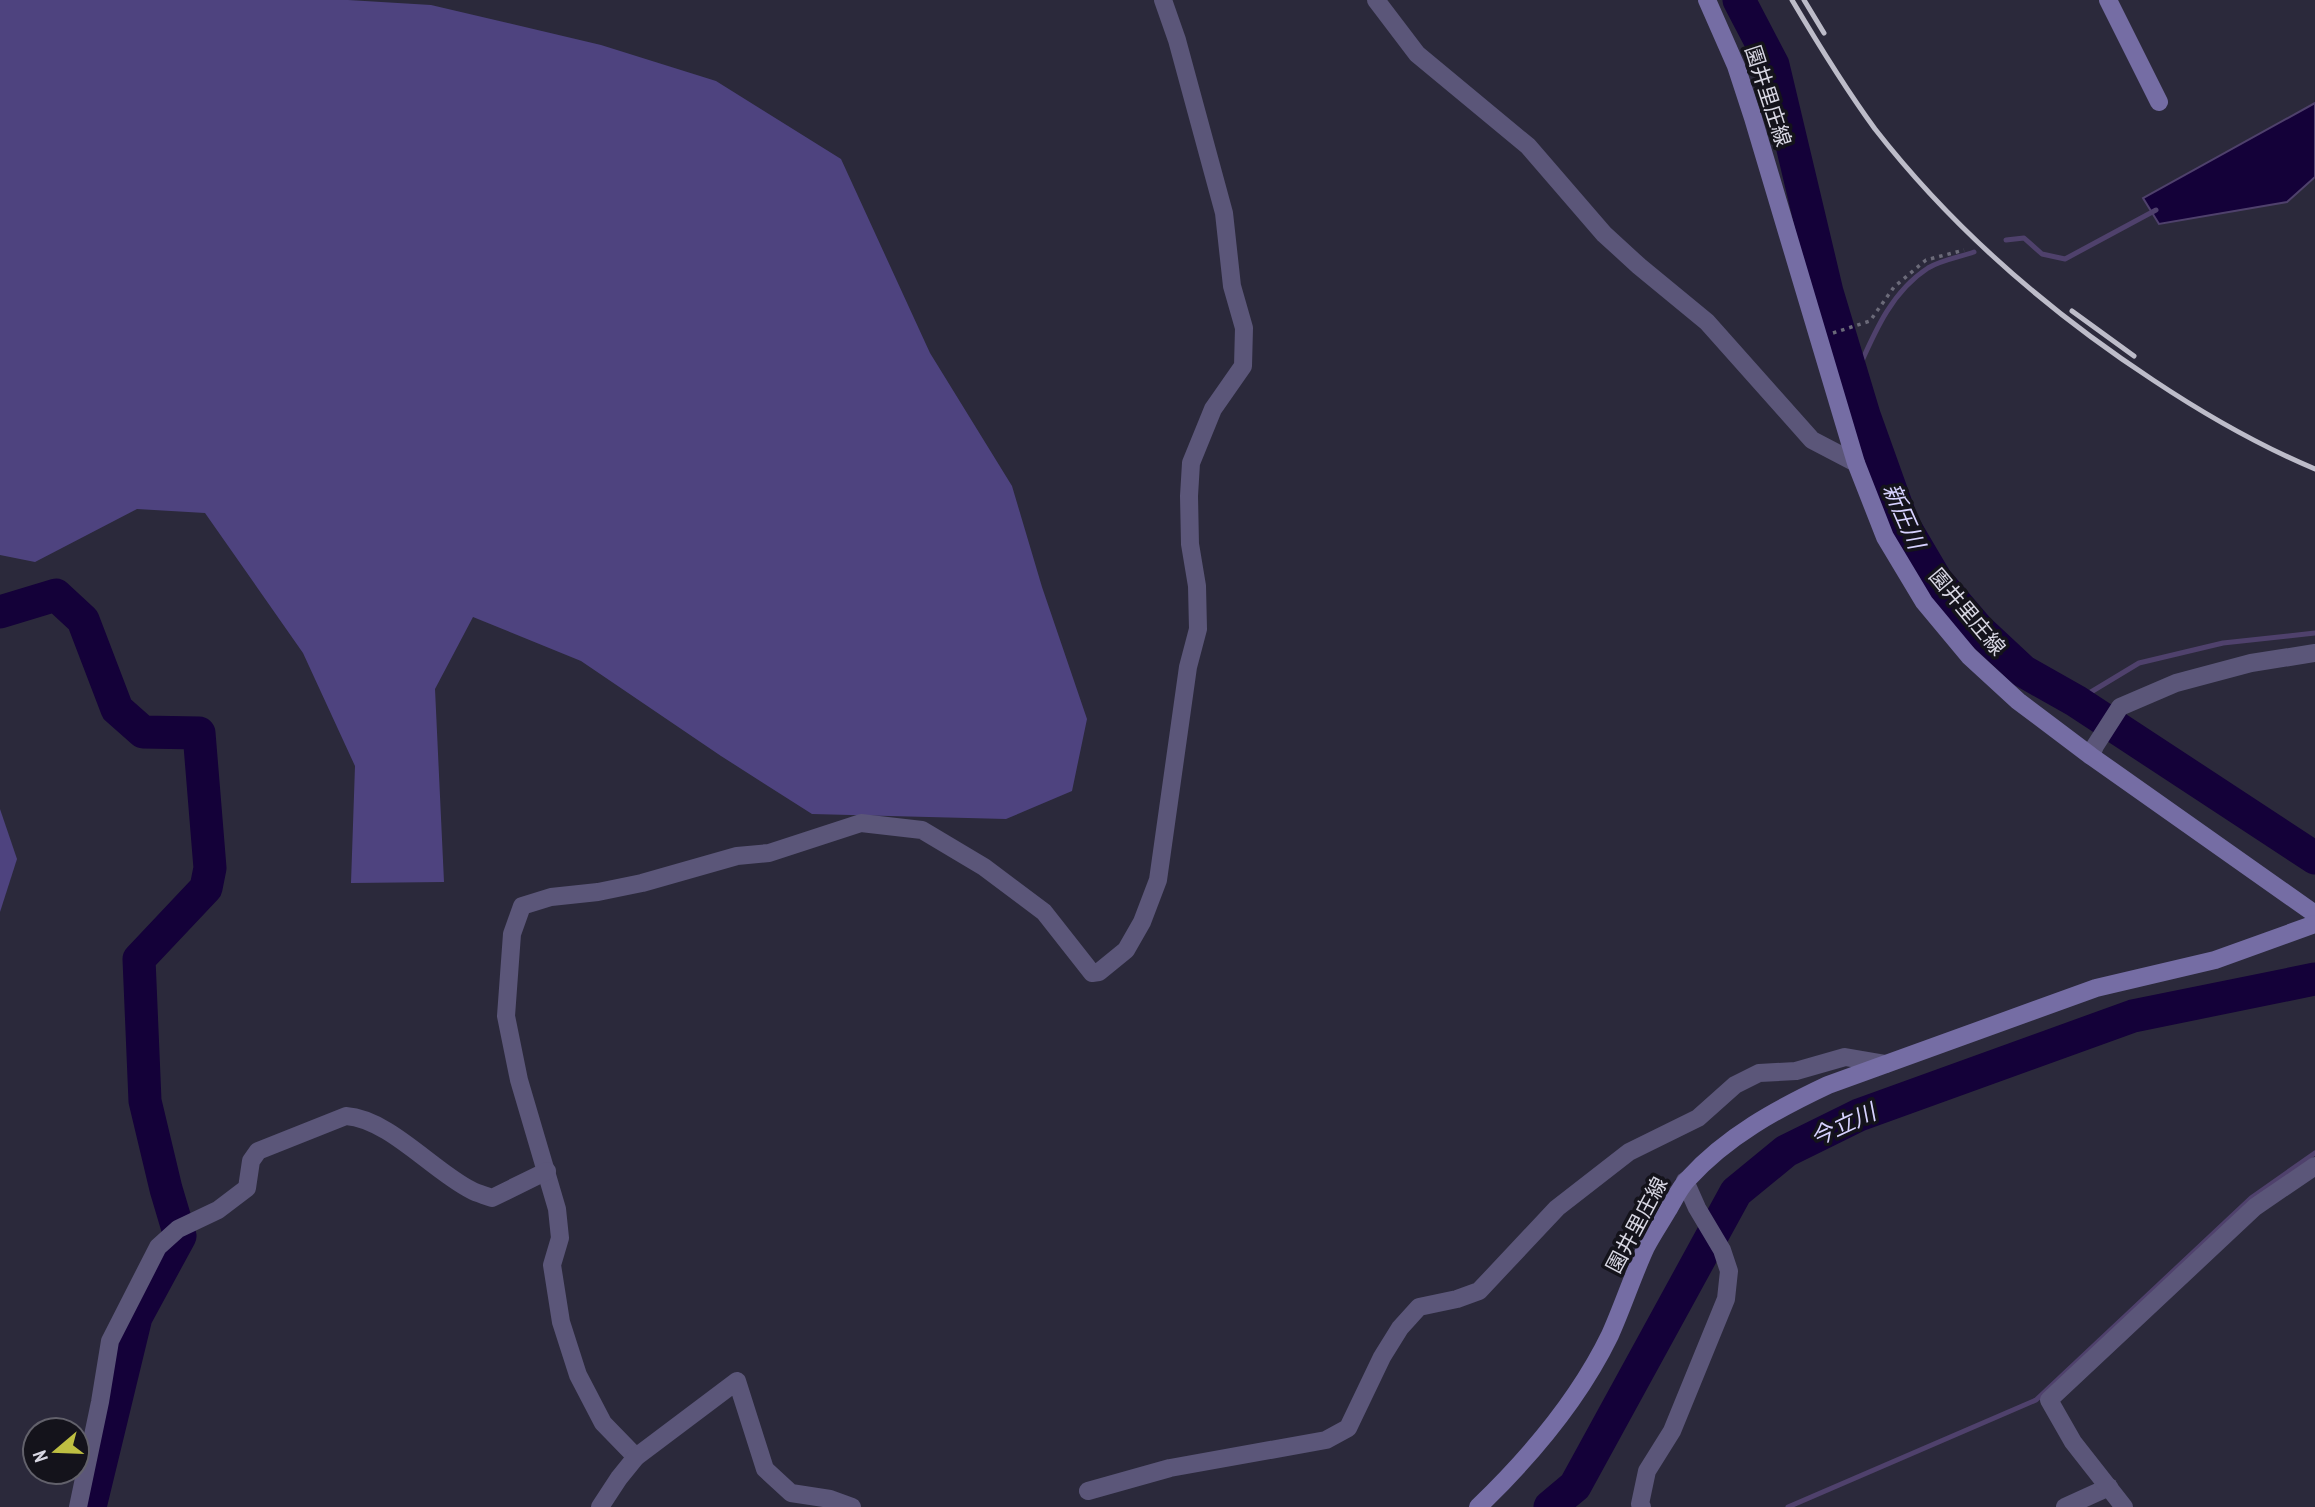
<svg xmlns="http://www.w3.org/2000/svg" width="2315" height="1507" font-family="'PT Sans Narrow','Noto Sans JP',sans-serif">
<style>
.green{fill:#4e437f}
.water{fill:#140139;stroke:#4f416c;stroke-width:2}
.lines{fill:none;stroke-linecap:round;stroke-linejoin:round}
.stream{stroke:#4f416c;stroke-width:5}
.river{stroke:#140139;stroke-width:33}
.path{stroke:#6b6a79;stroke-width:3.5;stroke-dasharray:3.5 5;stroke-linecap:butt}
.street{stroke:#5b5679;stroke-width:18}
.secondary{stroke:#756da4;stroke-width:18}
.rail{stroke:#bdbcc9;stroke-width:5}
.labels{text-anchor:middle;stroke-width:7;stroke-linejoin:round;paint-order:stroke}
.street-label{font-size:21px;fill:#d8d7e3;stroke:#14131b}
.water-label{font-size:23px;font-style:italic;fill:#d7d2ff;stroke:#14131b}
</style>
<rect width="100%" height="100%" fill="#2b293b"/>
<g class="green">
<polygon points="0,0 348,0 431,5 601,45 716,81 841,159 930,353 1012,486 1042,587 1087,719 1072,791 1006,819 812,814 721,756 581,661 473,617 435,689 444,882 351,883 355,766 303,653 205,513 137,509 35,562 0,555"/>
<polygon points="0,809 17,859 0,912"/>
</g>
<polygon class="water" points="2315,103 2315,177 2287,202 2159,224 2143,198"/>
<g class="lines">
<g class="stream">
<polyline points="2006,240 2024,238 2042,254 2065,259 2156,210"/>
<path d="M 1853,381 C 1872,339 1888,294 1928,268 C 1941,260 1960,257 1974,252"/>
<polyline points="2076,701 2139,663 2223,643 2315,633"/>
<polyline points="1788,1507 2036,1400 2251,1198 2315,1153"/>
</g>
<g class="river">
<polyline points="1739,0 1773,65 1827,292 1864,415 1903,524 1936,580 1978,629 2023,671 2076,701 2315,858"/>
<polyline points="0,612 56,595 83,620 117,709 143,732 199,733 210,868 206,888 139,959 145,1101 166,1189 180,1236 136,1317 90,1507"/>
<polyline points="1550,1507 1575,1486 1736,1192 1786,1151 1859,1115 2133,1016 2315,979"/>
</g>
<polyline class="path" points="1833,333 1870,321 1894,287 1926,260 1964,250"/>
<g class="street">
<polyline points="1376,0 1417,54 1528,146 1604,234 1639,266 1707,322 1812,440 1856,463"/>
<polyline points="2091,756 2095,746 2120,707 2176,683 2251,663 2315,653"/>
<polyline points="636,1457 603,1423 578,1375 561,1322 552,1265 560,1238 557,1209 519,1080 506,1016 512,934 522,906 551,897 598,892 642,883 737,856 769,853 861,823 922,830 984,867 1044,912 1092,973 1099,972 1126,950 1142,922 1158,880 1188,667 1198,629 1197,586 1190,544 1189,496 1191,463 1213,409 1243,366 1244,328 1232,286 1224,213 1177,40 1163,0"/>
<polyline points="1088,1491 1170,1468 1326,1440 1348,1428 1382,1357 1400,1328 1419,1307 1457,1299 1479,1291 1557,1208 1629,1152 1698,1118 1735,1085 1759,1073 1796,1071 1845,1057 1886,1064"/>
<path d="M 78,1507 L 100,1402 L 110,1341 L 158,1247 L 178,1229 L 218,1210 L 247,1188 L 251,1161 L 258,1151 L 346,1116 C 389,1119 433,1171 471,1190 C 478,1194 485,1195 492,1198 L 547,1171"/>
<polyline points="600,1507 619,1478 636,1457 737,1381 765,1469 791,1493 830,1499 852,1507"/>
<polyline points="1642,1507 1640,1504 1647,1471 1672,1431 1726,1299 1729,1271 1722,1250 1697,1208 1685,1181"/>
<polyline points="2065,1507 2109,1487"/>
<polyline points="2124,1507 2073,1442 2049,1400 2255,1207 2315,1166"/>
</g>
<g class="secondary">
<polyline points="1707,0 1736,66 1753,118 1856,463 1885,537 1924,602 1969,656 2018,701 2091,756 2315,914"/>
<polyline points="2108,0 2159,102"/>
<path d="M 1478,1507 C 1530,1457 1578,1401 1610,1335 C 1623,1306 1633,1275 1646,1247 C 1653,1234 1661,1222 1668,1210 C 1674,1200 1680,1187 1688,1179 C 1727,1136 1777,1109 1828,1085 L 2096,988 L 2215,960 L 2315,924"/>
</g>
<g class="rail">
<path d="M 1792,0 C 1818,44 1845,88 1875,129 C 1953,229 2048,311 2153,380 C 2204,414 2258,445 2315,469"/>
<polyline points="1804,0 1824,33"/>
<polyline points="2072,311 2134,356"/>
</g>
</g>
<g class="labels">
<g class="street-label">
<text transform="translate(1768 96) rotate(72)" y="7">園井里庄線</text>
<text transform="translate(1967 612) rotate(50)" y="7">園井里庄線</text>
<text transform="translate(1637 1225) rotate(-62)" y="7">園井里庄線</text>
</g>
<g class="water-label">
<text transform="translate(1904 516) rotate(66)" y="8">新圧川</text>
<text transform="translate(1843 1125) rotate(-25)" y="8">今立川</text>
</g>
</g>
<g transform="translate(56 1451) rotate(251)"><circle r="33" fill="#14131b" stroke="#62616b" stroke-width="2"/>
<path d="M0-5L12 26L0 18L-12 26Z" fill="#bebf42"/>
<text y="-10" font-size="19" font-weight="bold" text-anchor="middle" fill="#d8d7e3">N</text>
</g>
</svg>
